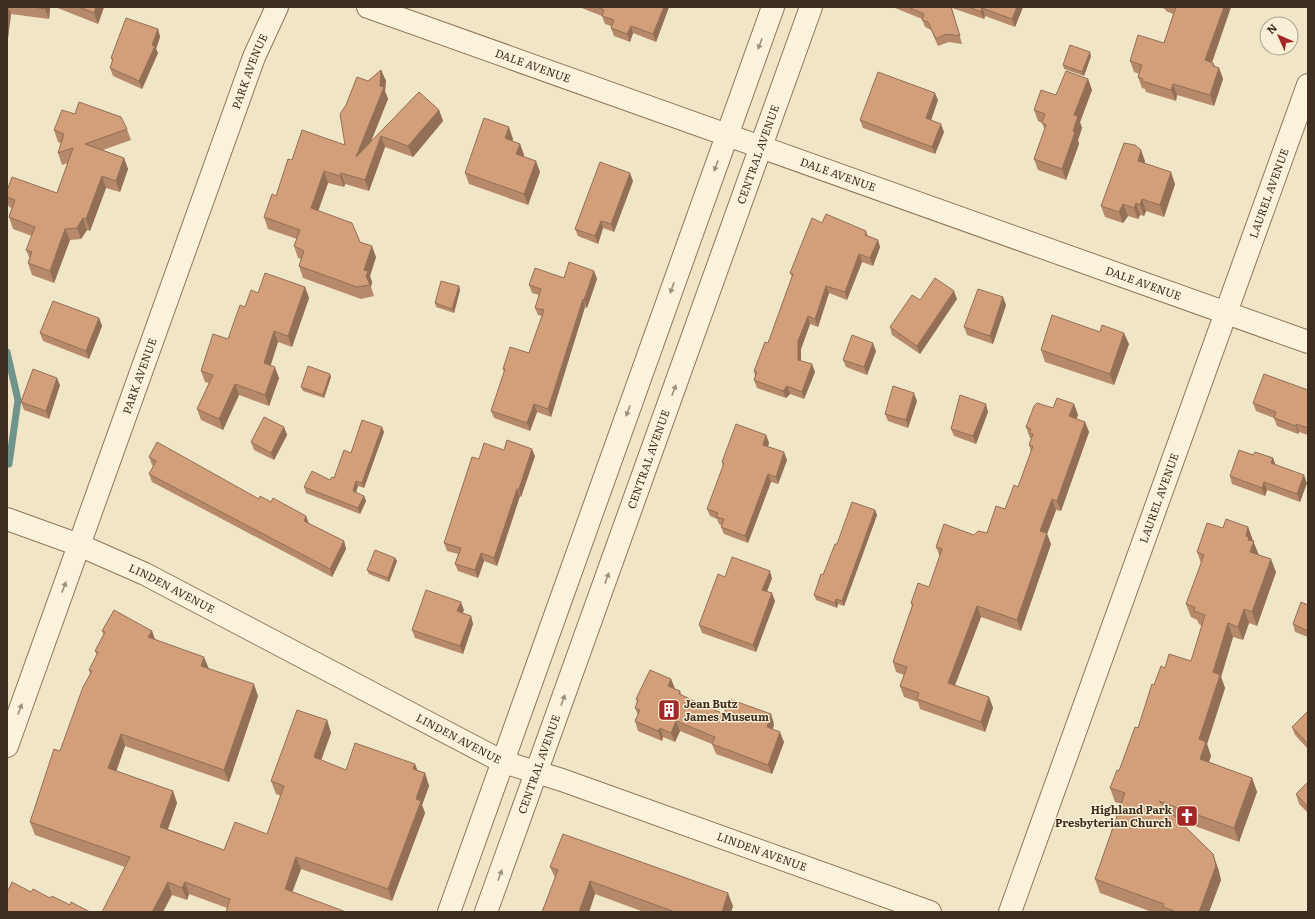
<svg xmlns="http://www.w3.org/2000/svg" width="1315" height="919" font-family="Literata,serif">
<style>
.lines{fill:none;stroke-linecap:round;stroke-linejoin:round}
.stream{stroke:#6e948b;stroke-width:7}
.street-casing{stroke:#8e775a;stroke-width:24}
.street{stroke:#fbf2db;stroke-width:22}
.wall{fill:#b58969}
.shaded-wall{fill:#936f55}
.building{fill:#d29f7a;stroke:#936f55}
.oneway{fill:#9c907d}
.labels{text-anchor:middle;stroke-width:3;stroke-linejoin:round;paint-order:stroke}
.street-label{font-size:11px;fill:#3e2e1f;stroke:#f8efd7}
.poi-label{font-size:11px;font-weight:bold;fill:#3e2e1f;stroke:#f8efd7;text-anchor:start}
</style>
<rect width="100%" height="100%" fill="#f1e5c7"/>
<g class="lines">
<polyline class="stream" points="7,352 18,400 9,464"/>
<g class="street-casing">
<g id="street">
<path id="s1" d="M 368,7 L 1308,342"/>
<path id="s2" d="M 7,519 L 79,545 L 145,574 L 503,762 L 562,780 L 930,912"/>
<path id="s3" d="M 7,746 L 254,57 L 277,7"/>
<polyline points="449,912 773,7"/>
<path id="s4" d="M 486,912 L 811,7"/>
<path id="s5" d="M 1010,912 L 1308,85"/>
</g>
</g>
<use href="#street" class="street"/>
</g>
<g class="wall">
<polygon points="7,7 50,7 49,19 11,14 8,38 7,38"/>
<polygon points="55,7 104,7 98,24"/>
<polygon points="579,7 669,7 656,42 633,33 630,42 614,36 611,28 611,26 605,24 602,16"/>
<polygon points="894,7 1023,7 1015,27 985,16 984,19 952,8 962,44 949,42 938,46 931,30 925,27 922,19 895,8"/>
<polygon points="1159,7 1231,7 1212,62 1215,66 1219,68 1223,79 1214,106 1177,95 1176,101 1146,92 1145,89 1142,88 1138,77 1139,74 1134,72 1130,61 1164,43 1173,14 1166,11 1165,9"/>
<polygon points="158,29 160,37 156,49 158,53 142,89 113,76 110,68 112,61 111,58"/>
<polygon points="1091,56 1084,76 1064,69 1063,65"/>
<polygon points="381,70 386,81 385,91 388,99 371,142 419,92 439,110 443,121 413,157 385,147 369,191 345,184 344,187 328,183 318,211 360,242 376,257 370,276 372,282 371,287 374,296 361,299 303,278 299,266 301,259 298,258 294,246 297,239 268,229 264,217 276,196 292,160 345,145 368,81"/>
<polygon points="1088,79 1092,90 1080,122 1082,128 1078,140 1079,144 1066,180 1038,170 1034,159 1045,130 1042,123 1038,121 1034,110 1056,95"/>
<polygon points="938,100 931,120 944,132 935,154 863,128 860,120"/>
<polygon points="75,114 127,129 131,140 103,150 124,158 128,169 120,192 106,188 90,231 87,230 81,239 70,240 54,283 32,275 28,263 30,259 26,250 32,236 13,229 9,217 12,208 9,207 7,201 7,191 57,193 68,163 62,165 58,153 61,143 58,142 54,130"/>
<polygon points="513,139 512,141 520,144 524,155 524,156 540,172 528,205 469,184 465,173"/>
<polygon points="1145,161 1145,164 1175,184 1164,217 1146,211 1144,216 1140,215 1138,219 1128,216 1123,223 1105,217 1101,206"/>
<polygon points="633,181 614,232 603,228 598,244 578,236 575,229"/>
<polygon points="822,223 866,231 868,236 878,240 880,247 873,266 862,262 847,300 829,293 818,327 810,324 801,349 801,361 815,372 804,399 790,394 786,398 757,388 754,380 755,376 754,371 768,343 792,277 790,273"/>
<polygon points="594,271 597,279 587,308 585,307 551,417 537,412 530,431 494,418 491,411 504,373 503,369 529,353 542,316 538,315 535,308 539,295 532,293 529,285"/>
<polygon points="459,286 460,290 454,313 436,307 435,303"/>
<polygon points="305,287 309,298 292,347 278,342 270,366 279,378 269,406 239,395 223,430 201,420 197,409 209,383 205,382 201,371 228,339 258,293"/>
<polygon points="957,299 920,354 892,335 890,327 920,300"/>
<polygon points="1006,305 993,344 967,335 964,327"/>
<polygon points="99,318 102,326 89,359 43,341 40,333"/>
<polygon points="1100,332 1129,344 1114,385 1045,362 1041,350"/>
<polygon points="876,351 867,375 846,367 843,360"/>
<polygon points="331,377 324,398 303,391 301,387"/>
<polygon points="60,385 49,419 24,410 21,402"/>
<polygon points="1308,390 1308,435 1299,432 1298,434 1277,426 1274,418 1256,411 1253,403"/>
<polygon points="917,401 908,428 888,421 885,414"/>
<polygon points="1074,404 1078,415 1076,419 1085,422 1089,432 1061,511 1056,510 1047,534 1051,544 1021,631 981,617 955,685 989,697 993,708 985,732 920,709 918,702 904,697 900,686 904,675 896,672 893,662 912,606 911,603 929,587 940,557 936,547 974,535 987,533 1005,509 1018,487 1031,451 1029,445 1031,438 1030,438 1026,427 1053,408"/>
<polygon points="988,412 976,444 954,436 951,429"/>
<polygon points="284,427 287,435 274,460 254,450 251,442"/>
<polygon points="384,432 364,488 358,486 356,492 364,496 366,501 360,514 306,493 304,487 330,480 334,478 351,453"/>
<polygon points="766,435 769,443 768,446 787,460 778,484 771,482 748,543 724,534 721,527 721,525 719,524 717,519 710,516 707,509 723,467 722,462"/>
<polygon points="504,450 535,456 521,497 520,496 497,566 484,561 478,578 458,571 455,564 458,554 447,551 444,543 479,459"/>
<polygon points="1253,455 1273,458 1275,464 1307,483 1300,502 1267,490 1265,496 1232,484 1230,476"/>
<polygon points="149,457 259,499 271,502 306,516 309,524 344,541 346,549 332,577 152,482 149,474 154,466 152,465"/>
<polygon points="875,510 877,515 844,606 838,604 837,608 816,600 814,595 837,544"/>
<polygon points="1248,527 1258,554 1276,572 1257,626 1249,623 1243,640 1233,637 1221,677 1225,688 1207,744 1211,756 1209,762 1252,778 1257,792 1239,842 1178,820 1218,868 1221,880 1209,912 1152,912 1100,893 1095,879 1121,804 1115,802 1110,788 1119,771 1138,728 1154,685 1165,668 1191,661 1202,626 1199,624 1197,620 1191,617 1186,604 1201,563 1197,552 1223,528"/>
<polygon points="395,558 397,561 389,582 369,574 367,570"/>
<polygon points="725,577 772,578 767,591 775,601 756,652 702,633 699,625"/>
<polygon points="1308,605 1308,637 1295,632 1293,624"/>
<polygon points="464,610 462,613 471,616 473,624 463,654 415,638 412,630"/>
<polygon points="102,631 152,631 155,639 208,668 258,696 229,782 125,746 116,771 173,791 177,803 168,829 224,850 267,834 281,796 276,794 271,781 327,720 331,733 321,760 346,770 415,764 417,770 425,773 429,786 422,805 425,813 392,901 301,869 292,892 227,908 189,894 187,900 172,895 125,867 35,835 30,822 60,751 90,674 89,670 97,655 95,651 104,635"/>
<polygon points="671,679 675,689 680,691 682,696 724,714 774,724 773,729 784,742 772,774 716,754 712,744 680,731 675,742 663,737 662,741 638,731 635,721 638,715 635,708 637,702 636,699"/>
<polygon points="1308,713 1308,749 1295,735 1292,727"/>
<polygon points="1308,782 1308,813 1299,804 1296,794"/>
<polygon points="550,867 733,906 731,912 644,912 595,894 589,912 542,912 555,878"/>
</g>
<g class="shaded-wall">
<polygon points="7,7 8,7 11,14 8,38 7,35"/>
<polygon points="45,7 50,7 49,19 45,9"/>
<polygon points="96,7 104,7 98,24 94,13"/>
<polygon points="664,7 669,7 656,42 653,34"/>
<polygon points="1017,7 1023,7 1015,27 1012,19"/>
<polygon points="1224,7 1231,7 1209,71 1205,60"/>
<polygon points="982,8 985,16 984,19 981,12"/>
<polygon points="631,26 633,33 630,42 627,34"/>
<polygon points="158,29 160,37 156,49 158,53 142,89 139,81"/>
<polygon points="1090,52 1091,56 1084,76 1082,72"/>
<polygon points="1213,63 1217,73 1219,68 1223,79 1214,106 1210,95 1213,66"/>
<polygon points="381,70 386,81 385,91 388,99 360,168 356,157 380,86"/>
<polygon points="1088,79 1092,90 1080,122 1082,128 1078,140 1079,144 1066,180 1062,169 1073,131 1074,115"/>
<polygon points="1173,84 1177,95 1176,101 1171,90"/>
<polygon points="935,93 938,100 929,126 926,118"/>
<polygon points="439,110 443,121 413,157 408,146"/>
<polygon points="941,124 944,132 935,154 932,147"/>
<polygon points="509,127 513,139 509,150 505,138"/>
<polygon points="381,136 385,147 369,191 365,180"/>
<polygon points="520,144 524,155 520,165 516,154"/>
<polygon points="1141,150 1145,161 1142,173 1138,161"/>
<polygon points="124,158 128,169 120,192 116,181"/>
<polygon points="536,161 540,172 528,205 524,194"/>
<polygon points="324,171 328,183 315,220 311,208"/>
<polygon points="1171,172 1175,184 1164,217 1160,205"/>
<polygon points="341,173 345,184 344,187 340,176"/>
<polygon points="630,173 633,181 614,232 611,224"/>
<polygon points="102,176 106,188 90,231 86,219"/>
<polygon points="1142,199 1146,211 1144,216 1140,205"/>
<polygon points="1136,203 1140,215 1138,219 1134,208"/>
<polygon points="1123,204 1128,216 1123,223 1119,212"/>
<polygon points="83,218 87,230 81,239 77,228"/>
<polygon points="601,221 603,228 598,244 595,236"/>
<polygon points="65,229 70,240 54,283 50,271"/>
<polygon points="878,240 880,247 873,266 870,258"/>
<polygon points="372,246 376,257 370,276 372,282 371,287 370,285 369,285 364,270"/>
<polygon points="859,254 862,262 847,300 845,292"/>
<polygon points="594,271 597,279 587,308 584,300"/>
<polygon points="459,286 460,290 454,313 452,309"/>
<polygon points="826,286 829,293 818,327 815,319"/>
<polygon points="305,287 309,298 292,347 288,336"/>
<polygon points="954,291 957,299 920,354 917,346"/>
<polygon points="1003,297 1006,305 993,344 990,336"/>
<polygon points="583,299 585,307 551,417 548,409"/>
<polygon points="808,316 810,324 801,349 801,367 798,360 798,341"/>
<polygon points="99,318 102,326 89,359 86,351"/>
<polygon points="274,331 278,342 268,374 264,363"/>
<polygon points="1124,333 1129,344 1114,385 1110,374"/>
<polygon points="873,343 876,351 867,375 864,367"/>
<polygon points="812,364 815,372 804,399 802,392"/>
<polygon points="275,367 279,378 269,406 265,395"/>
<polygon points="330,374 331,377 324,398 323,395"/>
<polygon points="57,378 60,385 49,419 46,411"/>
<polygon points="235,384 239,395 223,430 219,419"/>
<polygon points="787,386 790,394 786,398 783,391"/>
<polygon points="914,393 917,401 908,428 906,420"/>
<polygon points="534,404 537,412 530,431 527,423"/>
<polygon points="986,404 988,412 976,444 973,436"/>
<polygon points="1074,404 1078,415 1073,427 1069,416"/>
<polygon points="1085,422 1089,432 1061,511 1057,501"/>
<polygon points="1296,424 1299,432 1298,434 1296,426"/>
<polygon points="284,427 287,435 274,460 271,453"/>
<polygon points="382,427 384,432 364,488 362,483"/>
<polygon points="766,435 769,443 766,452 763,445"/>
<polygon points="532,449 535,456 521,497 519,489"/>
<polygon points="784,452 787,460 778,484 776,477"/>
<polygon points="1273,458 1276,466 1271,463"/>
<polygon points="768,474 771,482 748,543 745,536"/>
<polygon points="1304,475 1307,483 1300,502 1297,494"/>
<polygon points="356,481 358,486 355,496 353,491"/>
<polygon points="1264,482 1267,490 1265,496 1262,488"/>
<polygon points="517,489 520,496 497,566 494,558"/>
<polygon points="364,496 366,501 360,514 358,508"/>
<polygon points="1052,499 1056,510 1047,534 1051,544 1021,631 1017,620 1040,531"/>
<polygon points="875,510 877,515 844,606 842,601"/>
<polygon points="306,516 309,524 304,521"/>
<polygon points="1248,527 1253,541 1259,555 1250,552 1246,536"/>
<polygon points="344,541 346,549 332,577 330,569"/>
<polygon points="481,553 484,561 478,578 475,570"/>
<polygon points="395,558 397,561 389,582 388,578"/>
<polygon points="1271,559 1276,572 1257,626 1252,612"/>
<polygon points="770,571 772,578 765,597 762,590"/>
<polygon points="772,593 775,601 756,652 753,645"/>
<polygon points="836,599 838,604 837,608 835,603"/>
<polygon points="461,602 464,610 460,619 457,611"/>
<polygon points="977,606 981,617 952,693 948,683"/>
<polygon points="1244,609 1249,623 1243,640 1238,627"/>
<polygon points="471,616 473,624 463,654 460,646"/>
<polygon points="1228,623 1233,637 1221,677 1225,688 1207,744 1211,756 1205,773 1200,759 1199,739 1213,672"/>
<polygon points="152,631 156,643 148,637"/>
<polygon points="204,657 209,669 201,666"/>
<polygon points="671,679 675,689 668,686"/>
<polygon points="254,684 258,696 229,782 224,770"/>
<polygon points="989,697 993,708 985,732 981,722"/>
<polygon points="771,714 774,724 770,737 767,727"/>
<polygon points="327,720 331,733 318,769 314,757"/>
<polygon points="676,721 680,731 675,742 671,733"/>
<polygon points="660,728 663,737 662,741 658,731"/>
<polygon points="780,732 784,742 772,774 768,765"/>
<polygon points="121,734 125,746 113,781 108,768"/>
<polygon points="415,764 420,777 413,769"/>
<polygon points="425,773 429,786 422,805 425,813 392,901 388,889 416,799"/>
<polygon points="1252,778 1257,792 1239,842 1234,828"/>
<polygon points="173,791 177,803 164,839 160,827"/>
<polygon points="1213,854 1218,868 1221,880 1209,912 1199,912"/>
<polygon points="296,857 301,869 289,901 285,889"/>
<polygon points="590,881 595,894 589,912 579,912"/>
<polygon points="168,882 172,895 163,912 152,912"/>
<polygon points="185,882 189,894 187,900 182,888"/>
<polygon points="728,893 733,906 731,912 722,912"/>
</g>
<g class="building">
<polygon points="33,7 45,7 45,9"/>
<polygon points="79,7 96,7 94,13"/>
<polygon points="597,7 664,7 653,34 631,26 627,34 611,28 614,20 602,16 604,10"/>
<polygon points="908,7 951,7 960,36 946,34 936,39 928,22 922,20 924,14"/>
<polygon points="969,7 1017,7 1012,19 982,8 981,12"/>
<polygon points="1176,7 1224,7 1205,60 1213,63 1213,66 1219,68 1210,95 1173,84 1171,90 1142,81 1143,79 1138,77 1142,65 1130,61 1138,35 1164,43"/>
<polygon points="126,18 158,29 152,45 155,46 139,81 110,68 113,59 111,58"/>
<polygon points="1070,45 1090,52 1082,72 1063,65"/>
<polygon points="381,70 380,86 384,87 356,157 419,92 439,110 408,146 381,136 365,180 341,173 340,176 324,171 311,208 352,223 360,242 372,246 364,270 368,271 366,276 370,285 357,287 299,266 304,251 294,246 300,230 264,217 272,194 276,196 288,159 292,160 302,130 345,145 340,114 346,105 357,77 368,81"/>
<polygon points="1066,71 1088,79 1074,115 1078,116 1073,131 1075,132 1062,169 1034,159 1046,125 1042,123 1045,114 1034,110 1041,90 1056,95"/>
<polygon points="878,72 935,93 926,118 941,124 932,147 860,120"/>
<polygon points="79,102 121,117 127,129 85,144 124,158 116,181 102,176 86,219 83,218 77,228 65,229 50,271 28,263 32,252 26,250 35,227 9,217 15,200 7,197 7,191 12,177 57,193 73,148 58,153 64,134 54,130 62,110 75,114"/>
<polygon points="484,118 509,127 505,138 520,144 516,154 536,161 524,194 465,173"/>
<polygon points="1124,143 1135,145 1141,150 1138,161 1171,172 1160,205 1142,199 1140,205 1136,203 1134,208 1123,204 1119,212 1101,206"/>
<polygon points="600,162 630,173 611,224 601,221 595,236 575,229"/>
<polygon points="826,214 866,231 865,235 878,240 870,258 859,254 845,292 826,286 815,319 808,316 798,341 798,360 812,364 802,392 787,386 783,391 754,380 757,372 754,371 765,342 768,343 793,274 790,273 812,218 822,223"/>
<polygon points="569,262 594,271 584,300 583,299 548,409 534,404 527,423 491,411 505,369 503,369 510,347 529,353 544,310 535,308 541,289 529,285 535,268 564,278"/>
<polygon points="265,273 305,287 288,336 274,331 264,363 275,367 265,395 235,384 219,419 197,409 213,375 201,371 213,334 228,339 240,305 245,307 251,290 258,293"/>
<polygon points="935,278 954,291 917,346 890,327 912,295 920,300"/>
<polygon points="441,281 459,286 452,309 435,303"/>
<polygon points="978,289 1003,297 990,336 964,327"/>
<polygon points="53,301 99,318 86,351 40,333"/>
<polygon points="1052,315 1100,332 1102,325 1124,333 1110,374 1041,350"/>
<polygon points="852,335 873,343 864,367 843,360"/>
<polygon points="308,366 330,374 323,395 301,387"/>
<polygon points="33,369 57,378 46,411 21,402"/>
<polygon points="1264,374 1308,390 1308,428 1296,424 1296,426 1274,418 1276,412 1253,403"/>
<polygon points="893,386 914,393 906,420 885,414"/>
<polygon points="960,395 986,404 973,436 951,429"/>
<polygon points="1057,398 1074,404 1069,416 1085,422 1057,501 1052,499 1040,531 1047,533 1017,620 977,606 948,683 989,697 981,722 917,699 919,693 900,686 907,667 893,662 913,604 911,603 918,583 929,587 942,549 936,547 944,524 974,535 978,531 987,533 996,506 1005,509 1014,485 1018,487 1033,446 1029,445 1033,434 1029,433 1031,429 1026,427 1034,406 1037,403 1053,408"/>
<polygon points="264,417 284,427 271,453 251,442"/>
<polygon points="362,420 382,427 362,483 356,481 353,491 364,496 358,508 304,487 312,471 330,480 332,477 334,478 344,450 351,453"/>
<polygon points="736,424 766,435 763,445 784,452 776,477 768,474 745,536 721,527 724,519 716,517 718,513 707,509 724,463 722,462"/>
<polygon points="507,440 532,449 519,489 517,489 494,558 481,553 475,570 455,564 461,548 444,543 472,457 479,459 484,443 504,450"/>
<polygon points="157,442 259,499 260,496 271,502 273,498 306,516 304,521 344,541 330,569 149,474 156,461 149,457"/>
<polygon points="1239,450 1253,455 1255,452 1273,458 1271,463 1304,475 1297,494 1264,482 1262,488 1230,476"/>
<polygon points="852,502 875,510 842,601 836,599 835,603 814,595 821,574 823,575 835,544 837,544"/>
<polygon points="1226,519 1248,527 1246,536 1249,537 1248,540 1254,541 1250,552 1271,559 1252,612 1244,609 1238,627 1228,623 1213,672 1220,675 1199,739 1206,742 1200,759 1252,778 1234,828 1159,801 1213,854 1216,866 1199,912 1177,912 1163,907 1164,904 1095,879 1125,793 1110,788 1117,770 1119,771 1135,727 1138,728 1152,684 1154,685 1161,666 1165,668 1169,654 1191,661 1205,615 1194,611 1195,607 1186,604 1204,555 1197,552 1207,523 1223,528"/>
<polygon points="375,550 395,558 388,578 367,570"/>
<polygon points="732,557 770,571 762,590 772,593 753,645 699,625 718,574 725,577"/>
<polygon points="426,590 461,602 457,611 471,616 460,646 412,630"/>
<polygon points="1301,602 1308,605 1308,631 1293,624"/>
<polygon points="114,610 152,631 148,637 204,657 201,666 254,684 224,770 121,734 108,768 173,791 160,827 224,850 235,822 267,834 284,786 271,781 297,710 327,720 314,757 346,770 355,743 415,764 413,769 425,773 416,799 421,801 388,889 296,857 285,889 346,912 226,912 230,899 185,882 182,888 168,882 152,912 102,912 130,857 30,822 54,749 60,751 83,687 92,671 89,670 98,652 95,651 105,632 102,631"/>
<polygon points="650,670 671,679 668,686 680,691 679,694 724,714 729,699 771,714 767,727 780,732 768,765 712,744 715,737 676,721 671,733 660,728 658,731 635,721 640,710 635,708 638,700 636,699"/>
<polygon points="1307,712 1308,713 1308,744 1292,727"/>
<polygon points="1308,782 1308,807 1296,794"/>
<polygon points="563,834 728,893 722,912 675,912 590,881 579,912 542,912 558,870 550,867"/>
<polygon points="12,882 31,892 33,889 50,898 52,896 70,905 71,902 90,912 7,912 7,893"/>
</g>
<defs><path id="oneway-solid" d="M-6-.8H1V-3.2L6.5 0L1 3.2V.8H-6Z"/></defs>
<g class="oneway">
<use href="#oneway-solid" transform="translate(760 44) rotate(110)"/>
<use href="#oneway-solid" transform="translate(716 166) rotate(110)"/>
<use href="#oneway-solid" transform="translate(672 288) rotate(110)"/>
<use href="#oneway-solid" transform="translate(674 390) rotate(-70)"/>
<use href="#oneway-solid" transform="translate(628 411) rotate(110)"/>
<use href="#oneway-solid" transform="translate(607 578) rotate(-70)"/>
<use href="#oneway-solid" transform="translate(64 587) rotate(-70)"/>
<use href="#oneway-solid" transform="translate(563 700) rotate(-70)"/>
<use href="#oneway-solid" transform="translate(20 709) rotate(-70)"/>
<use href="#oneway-solid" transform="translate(500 875) rotate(-70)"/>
</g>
<defs>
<g id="building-square" transform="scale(1.15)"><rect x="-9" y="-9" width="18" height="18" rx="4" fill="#a22726" stroke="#f8efd7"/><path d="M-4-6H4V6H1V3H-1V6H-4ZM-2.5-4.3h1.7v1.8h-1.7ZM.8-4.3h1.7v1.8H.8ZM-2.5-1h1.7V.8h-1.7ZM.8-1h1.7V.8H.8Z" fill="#fff"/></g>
<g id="church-square" transform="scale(1.15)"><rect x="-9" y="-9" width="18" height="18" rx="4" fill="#a22726" stroke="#f8efd7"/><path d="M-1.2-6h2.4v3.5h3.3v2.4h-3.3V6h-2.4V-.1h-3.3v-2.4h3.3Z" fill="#fff"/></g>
</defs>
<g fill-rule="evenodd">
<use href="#building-square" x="669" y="710"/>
<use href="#church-square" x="1187" y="816"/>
</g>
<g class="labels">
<g class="street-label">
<text dy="4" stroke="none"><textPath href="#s1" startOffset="175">DALE AVENUE</textPath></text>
<text dy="4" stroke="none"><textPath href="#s3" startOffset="717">PARK AVENUE</textPath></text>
<text dy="4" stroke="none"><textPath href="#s4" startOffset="805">CENTRAL AVENUE</textPath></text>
<text dy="4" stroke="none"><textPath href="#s1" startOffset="499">DALE AVENUE</textPath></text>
<text dy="4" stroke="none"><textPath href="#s5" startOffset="764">LAUREL AVENUE</textPath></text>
<text dy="4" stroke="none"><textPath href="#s1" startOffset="823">DALE AVENUE</textPath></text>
<text dy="4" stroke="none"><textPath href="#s3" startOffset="393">PARK AVENUE</textPath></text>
<text dy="4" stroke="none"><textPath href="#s4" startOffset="481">CENTRAL AVENUE</textPath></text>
<text dy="4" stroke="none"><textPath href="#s5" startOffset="440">LAUREL AVENUE</textPath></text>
<text dy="4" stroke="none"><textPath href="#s2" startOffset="179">LINDEN AVENUE</textPath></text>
<text dy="4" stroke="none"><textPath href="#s2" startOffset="503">LINDEN AVENUE</textPath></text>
<text dy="4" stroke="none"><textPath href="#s4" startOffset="157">CENTRAL AVENUE</textPath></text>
<text dy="4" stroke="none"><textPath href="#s2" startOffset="827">LINDEN AVENUE</textPath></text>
</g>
<g class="poi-label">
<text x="684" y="708">Jean Butz<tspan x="684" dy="13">James Museum</tspan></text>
<text x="1172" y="814" text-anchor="end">Highland Park<tspan x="1172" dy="13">Presbyterian Church</tspan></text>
</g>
</g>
<rect width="1315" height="919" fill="none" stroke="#3e2e1f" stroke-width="16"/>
<g transform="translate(1279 36) rotate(315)"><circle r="19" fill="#f8efd7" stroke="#aea28d"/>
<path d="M0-3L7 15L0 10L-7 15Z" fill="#a22726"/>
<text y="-6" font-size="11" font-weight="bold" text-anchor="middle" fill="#3e2e1f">N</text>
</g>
</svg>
